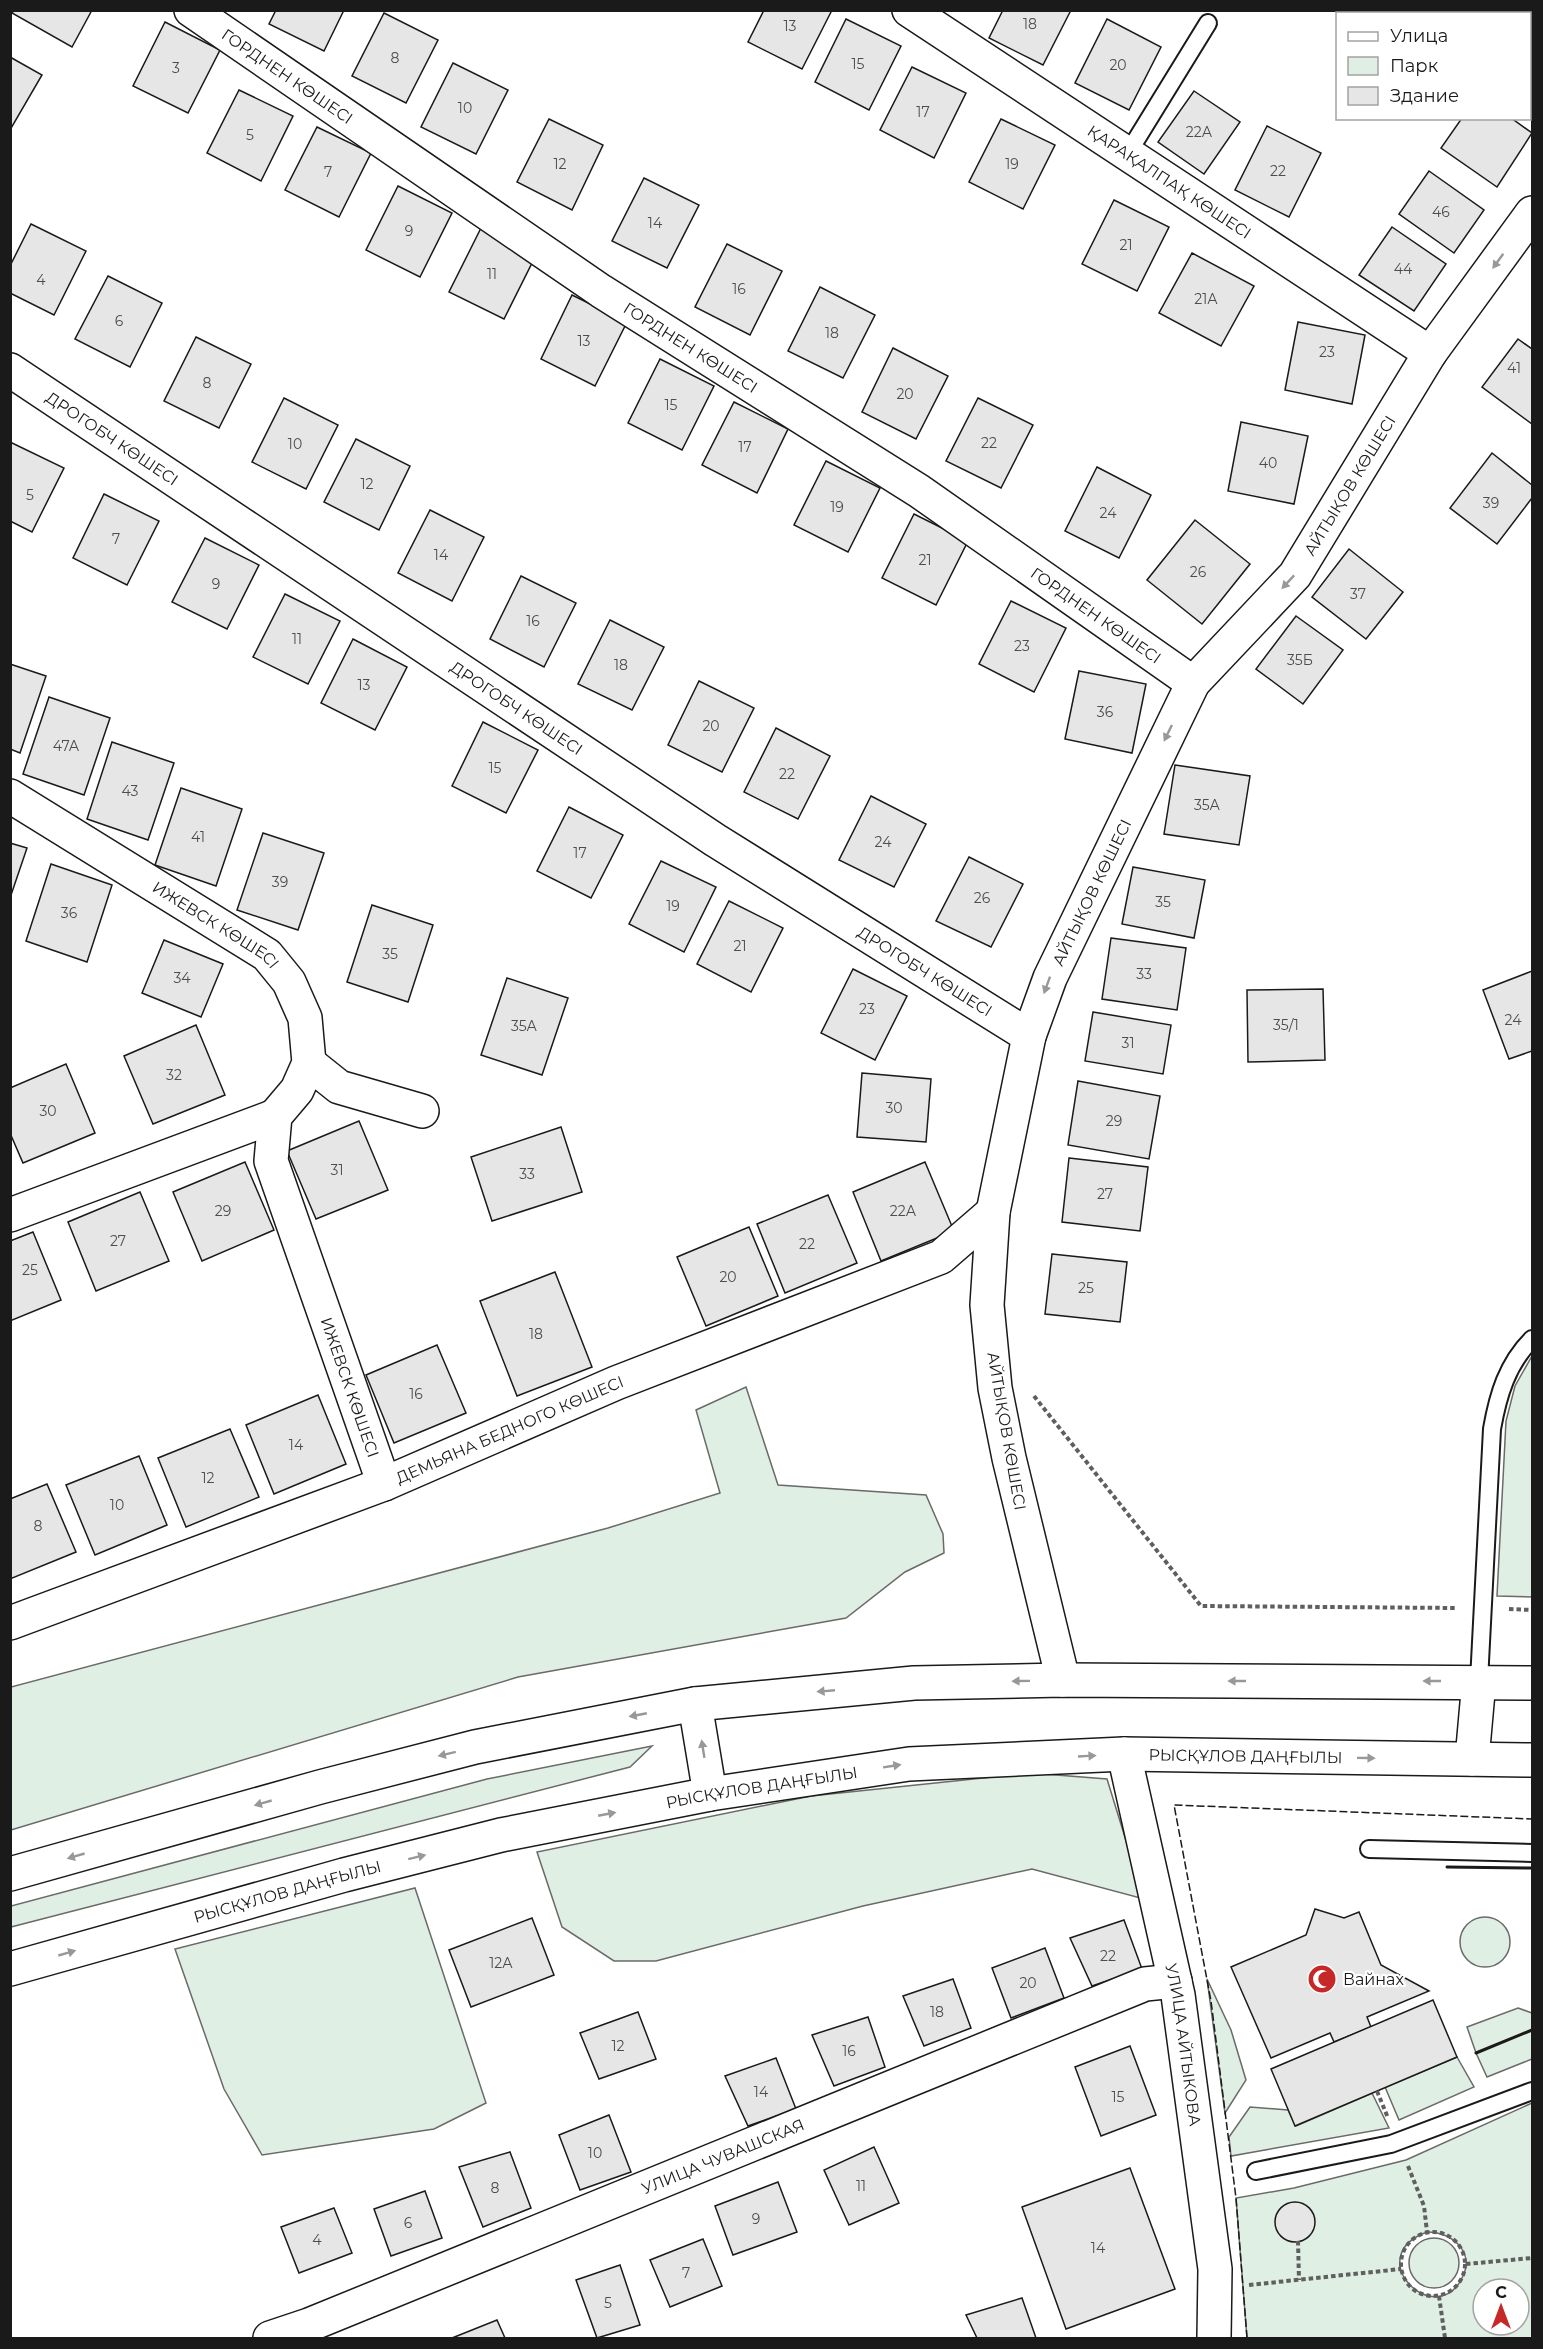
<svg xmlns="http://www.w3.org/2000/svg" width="1543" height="2349" font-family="Montserrat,sans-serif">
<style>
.green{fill:#e0efe3;stroke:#6a6a6a;stroke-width:1.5;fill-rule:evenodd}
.building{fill:#e6e6e6;stroke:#1a1a1a;stroke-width:1.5}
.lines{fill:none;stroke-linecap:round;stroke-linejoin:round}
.service-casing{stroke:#1a1a1a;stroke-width:20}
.minor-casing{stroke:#1a1a1a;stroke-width:36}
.primary-casing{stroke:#1a1a1a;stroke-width:36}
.path{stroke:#5f5f5f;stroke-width:4;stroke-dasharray:4.5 3;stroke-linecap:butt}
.service{stroke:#fff;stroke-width:16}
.minor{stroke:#fff;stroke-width:33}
.primary{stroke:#fff;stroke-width:33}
.fence{stroke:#1a1a1a;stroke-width:1.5;stroke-dasharray:8 3;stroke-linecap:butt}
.wall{stroke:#1a1a1a;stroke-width:3}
.oneway{fill:#989898}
.labels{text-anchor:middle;stroke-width:4.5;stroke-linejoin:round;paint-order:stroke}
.number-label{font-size:14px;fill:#4d4d4d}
.street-label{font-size:16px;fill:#1a1a1a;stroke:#fff}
.poi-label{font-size:16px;fill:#1a1a1a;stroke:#fff;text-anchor:start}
</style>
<rect width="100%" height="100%" fill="#fff"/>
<g class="green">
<polygon points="1532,1356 1532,1597 1497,1596 1506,1421 1515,1386"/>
<polygon points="746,1387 778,1485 926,1495 943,1534 944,1553 905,1572 846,1618 518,1677 11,1830 11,1687 608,1528 720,1493 696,1410"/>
<polygon points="652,1746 630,1767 11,1927 11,1906 487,1779"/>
<polygon points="1031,1773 1107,1779 1144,1899 1032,1869 863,1906 656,1961 614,1961 562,1927 537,1852 811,1796"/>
<polygon points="415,1888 486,2103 434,2129 262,2155 224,2089 175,1949"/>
<circle cx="1485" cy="1942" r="25"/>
<polygon points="1207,1979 1231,2030 1246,2080 1225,2113"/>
<polygon points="1518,2008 1532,2013 1532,2059 1487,2077 1476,2053 1467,2027"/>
<polygon points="1457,2057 1474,2087 1399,2120 1385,2087"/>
<polygon points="1372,2093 1389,2128 1231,2156 1229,2137 1250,2107 1288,2110 1296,2126"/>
<path d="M 1532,2103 L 1532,2338 L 1247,2338 L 1236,2198 L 1294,2188 L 1406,2160 ZM 1427,2232 C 1450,2231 1475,2251 1463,2276 C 1437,2333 1359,2257 1427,2232 ZM 1483,2289 L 1519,2289 L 1519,2325 L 1483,2325 Z"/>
<circle cx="1434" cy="2263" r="25"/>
</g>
<g class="building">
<polygon points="14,10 92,10 72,47 12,13"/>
<polygon points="276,10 344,10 324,51 269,24"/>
<polygon points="764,10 832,10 802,69 748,42"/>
<polygon points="1003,10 1071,10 1043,65 989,38"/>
<polygon points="1411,10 1437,10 1436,14 1416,14"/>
<polygon points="384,13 438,40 406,103 352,76"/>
<polygon points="846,19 901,46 869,110 815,82"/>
<polygon points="1107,19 1161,47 1129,110 1075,83"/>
<polygon points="165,22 220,50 188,113 133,86"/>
<polygon points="1532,25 1532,89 1530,87 1530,29"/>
<polygon points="10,57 42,75 10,130"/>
<polygon points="453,63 508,90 476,154 421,127"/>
<polygon points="912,67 966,93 934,158 880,130"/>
<polygon points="239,90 293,116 261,181 207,153"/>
<polygon points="1194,91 1240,122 1204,174 1158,142"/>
<polygon points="1462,118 1511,118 1532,133 1497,187 1441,148"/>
<polygon points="549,119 603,145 572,210 517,182"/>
<polygon points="1001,119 1055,145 1023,209 969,182"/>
<polygon points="1267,126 1321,153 1289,217 1235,190"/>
<polygon points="317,127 371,153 339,217 285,190"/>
<polygon points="1429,171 1484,210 1454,253 1399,214"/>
<polygon points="644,178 699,205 667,268 612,241"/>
<polygon points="398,186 452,213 420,277 366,250"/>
<polygon points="1114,200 1169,227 1137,291 1082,264"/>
<polygon points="31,224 86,251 54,315 10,293 10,266"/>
<polygon points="1392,227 1446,264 1414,311 1359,275"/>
<polygon points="481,228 536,255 504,319 449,292"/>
<polygon points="727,244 782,271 750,335 695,307"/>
<polygon points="1192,253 1254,286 1221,346 1159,313"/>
<polygon points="108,276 162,303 130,367 75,339"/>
<polygon points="820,287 875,315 843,378 788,351"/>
<polygon points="572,295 627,322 595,386 541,359"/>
<polygon points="1298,322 1365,335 1352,404 1285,390"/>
<polygon points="196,337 251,364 219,428 164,401"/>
<polygon points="1518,339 1532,349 1532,424 1482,387"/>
<polygon points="893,348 948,376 916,439 862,412"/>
<polygon points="660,359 714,386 682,450 628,423"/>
<polygon points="284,398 338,425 306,489 252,462"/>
<polygon points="978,398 1033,425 1001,488 946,461"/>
<polygon points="734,402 788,429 757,493 702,465"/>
<polygon points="1241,422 1308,436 1294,504 1228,491"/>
<polygon points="356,439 410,466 379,530 324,502"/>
<polygon points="10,442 64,468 32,532 10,521"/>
<polygon points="1492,453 1532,485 1532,498 1497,544 1450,508"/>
<polygon points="826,461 880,488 848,552 794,525"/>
<polygon points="1097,467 1151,495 1119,558 1065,531"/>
<polygon points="104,494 159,521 127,585 73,558"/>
<polygon points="430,510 484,537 452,601 398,573"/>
<polygon points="914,514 968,541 936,605 882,578"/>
<polygon points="1195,520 1250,564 1202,624 1147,580"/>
<polygon points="205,538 259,565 227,629 172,602"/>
<polygon points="1349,549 1403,592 1366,639 1312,597"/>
<polygon points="521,576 576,603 544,667 490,639"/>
<polygon points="285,594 340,621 308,684 253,657"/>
<polygon points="1011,601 1066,628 1034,692 979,664"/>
<polygon points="1296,616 1343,650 1303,704 1256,669"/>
<polygon points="610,620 664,647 632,710 578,684"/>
<polygon points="353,639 407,667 375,730 321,703"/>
<polygon points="10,664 46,676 20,753 10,749"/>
<polygon points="1079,671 1146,684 1132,753 1065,739"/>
<polygon points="699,681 754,708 722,772 668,745"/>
<polygon points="49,697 110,718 84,795 23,774"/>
<polygon points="483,722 538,750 506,813 452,786"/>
<polygon points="776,728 830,756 798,819 744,792"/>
<polygon points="112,742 174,763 148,840 87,819"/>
<polygon points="1175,765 1250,776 1239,845 1164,834"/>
<polygon points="181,788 242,809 216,886 155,865"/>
<polygon points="871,796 926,824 894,887 839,860"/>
<polygon points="569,807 623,835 591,898 537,871"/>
<polygon points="263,833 324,853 298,930 237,910"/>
<polygon points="10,843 27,848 10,898"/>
<polygon points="969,857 1023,884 991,947 936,921"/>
<polygon points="661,861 716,887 684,952 629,924"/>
<polygon points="51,864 112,885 87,962 26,941"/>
<polygon points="1133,867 1205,880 1194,938 1122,924"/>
<polygon points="729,901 783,928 751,992 697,964"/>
<polygon points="372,905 433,925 408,1002 347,982"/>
<polygon points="1111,938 1186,948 1177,1010 1102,999"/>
<polygon points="164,940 223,964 201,1017 142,993"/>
<polygon points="853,969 907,996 875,1060 821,1033"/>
<polygon points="1532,971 1532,1051 1509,1059 1483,990"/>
<polygon points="507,978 568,998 542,1075 481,1055"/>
<polygon points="1323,989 1325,1060 1248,1062 1247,990"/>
<polygon points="1093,1012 1171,1025 1163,1074 1085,1061"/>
<polygon points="196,1025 225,1095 153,1124 124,1056"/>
<polygon points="66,1064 95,1133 23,1163 10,1133 10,1088"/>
<polygon points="862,1073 931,1079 926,1142 857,1137"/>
<polygon points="1078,1081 1160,1096 1149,1159 1068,1145"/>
<polygon points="359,1121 388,1190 316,1219 287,1151"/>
<polygon points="561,1127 582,1192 492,1221 471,1157"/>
<polygon points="1069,1158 1148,1167 1140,1231 1062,1222"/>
<polygon points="245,1162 274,1230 202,1261 173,1192"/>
<polygon points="925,1162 954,1231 881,1261 853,1192"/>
<polygon points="140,1192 169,1261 96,1291 68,1222"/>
<polygon points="828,1195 857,1263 785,1293 757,1224"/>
<polygon points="749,1227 778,1296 706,1326 677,1257"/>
<polygon points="33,1232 61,1300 10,1321 10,1241"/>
<polygon points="1052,1254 1127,1262 1120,1322 1045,1314"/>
<polygon points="555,1272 592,1367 517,1396 480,1301"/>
<polygon points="437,1345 466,1413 394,1443 366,1375"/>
<polygon points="318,1395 346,1464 274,1494 246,1425"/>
<polygon points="230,1429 259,1497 186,1527 158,1458"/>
<polygon points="139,1456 167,1525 95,1555 66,1485"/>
<polygon points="47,1484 76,1552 10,1579 10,1499"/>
<polygon points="1315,1909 1344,1918 1359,1912 1381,1965 1429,1991 1367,2017 1371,2027 1334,2042 1330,2033 1271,2058 1231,1967 1306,1935"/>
<polygon points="532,1918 554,1975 471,2007 449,1950"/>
<polygon points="1124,1920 1142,1969 1092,1986 1070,1938"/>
<polygon points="1045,1948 1064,1998 1011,2018 992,1968"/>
<polygon points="953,1979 971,2028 924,2046 903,1996"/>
<polygon points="1433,2000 1457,2057 1295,2126 1271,2069"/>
<polygon points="638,2012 656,2059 599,2079 580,2033"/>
<polygon points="868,2017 885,2067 834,2086 812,2035"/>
<polygon points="1130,2046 1156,2115 1101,2136 1075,2067"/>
<polygon points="776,2058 796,2109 748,2126 725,2076"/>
<polygon points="609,2115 631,2172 580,2190 559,2135"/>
<polygon points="874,2147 899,2203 849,2225 824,2170"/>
<polygon points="510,2152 531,2208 483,2227 459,2167"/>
<polygon points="1130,2168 1175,2289 1066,2329 1022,2207"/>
<polygon points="778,2182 797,2232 733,2255 715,2206"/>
<polygon points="425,2191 442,2238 391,2256 374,2209"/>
<circle cx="1295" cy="2222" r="20"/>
<polygon points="334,2208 352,2253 299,2273 281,2227"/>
<polygon points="703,2239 722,2286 670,2307 650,2260"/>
<polygon points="620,2265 640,2325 597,2338 576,2280"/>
<polygon points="1022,2298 1036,2338 977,2338 966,2315"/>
<polygon points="497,2320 505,2338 452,2338"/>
</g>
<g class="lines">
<g class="service-casing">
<g id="service">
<polyline points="1128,153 1208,23"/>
<path d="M 1479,1681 L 1492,1429 C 1498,1395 1507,1364 1532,1339"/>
<polyline points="1369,1849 1532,1853"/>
<polyline points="1256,2171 1391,2144 1532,2091"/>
</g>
</g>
<g class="minor-casing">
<g id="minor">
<path id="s1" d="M 191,10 L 601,291 L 919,491 L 1193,683"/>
<path id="s2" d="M 909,10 L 1430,353"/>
<path id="s3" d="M 10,370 L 715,840 L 1029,1036"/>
<path id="s4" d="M 10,796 L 267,955 L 289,982 L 305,1018 L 309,1063 L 297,1090 L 275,1116 L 271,1161 L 384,1484"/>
<polyline points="309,1063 339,1087 422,1111"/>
<polyline points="10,1215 275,1116"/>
<path id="s5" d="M 10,1623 L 384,1484 L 616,1383 L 941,1257 L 993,1212"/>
<path id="s6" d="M 1063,1680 L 1009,1458 L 995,1388 L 987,1305 L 993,1212 L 1029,1036 L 1050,978 L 1193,683 L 1295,575 L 1430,353 L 1532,213"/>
<path id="s7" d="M 1124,1754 L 1178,1995 L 1215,2269 L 1214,2338"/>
<path id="s8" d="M 270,2338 L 309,2325 L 1145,1984 L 1175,1981"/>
</g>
</g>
<g class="primary-casing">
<g id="primary">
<polyline points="695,1704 710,1794"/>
<polyline points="1472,1759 1479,1681"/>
<polyline points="10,1874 320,1787 475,1747 695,1704 914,1683 1063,1680 1532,1683"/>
<path id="s9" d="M 10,1969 L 344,1875 L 501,1835 L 710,1794 L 909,1764 L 1124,1754 L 1532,1760"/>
</g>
</g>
<g class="path">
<polyline points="1034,1396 1201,1606 1456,1608"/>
<polyline points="1509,1609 1532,1610"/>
<polyline points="1377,2091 1388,2118"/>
<polyline points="1408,2166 1424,2206 1427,2232"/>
<circle cx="1433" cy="2264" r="32"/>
<polyline points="1298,2241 1299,2280"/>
<polyline points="1466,2264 1532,2258"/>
<polyline points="1249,2285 1401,2269"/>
<polyline points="1439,2296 1445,2338"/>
</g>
<use href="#service" class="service"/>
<use href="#minor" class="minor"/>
<use href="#primary" class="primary"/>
<polyline class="fence" points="1247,2338 1236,2198 1211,2001 1174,1805 1532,1819"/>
<g class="wall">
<polyline points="1447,1867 1532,1868"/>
<polyline points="1476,2053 1532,2030"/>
</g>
</g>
<defs><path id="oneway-solid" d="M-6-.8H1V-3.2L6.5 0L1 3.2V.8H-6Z" transform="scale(1.5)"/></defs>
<g class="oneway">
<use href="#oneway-solid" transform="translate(1498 261) rotate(126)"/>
<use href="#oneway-solid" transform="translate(1288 582) rotate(133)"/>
<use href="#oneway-solid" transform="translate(1168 733) rotate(116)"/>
<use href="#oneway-solid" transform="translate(1047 985) rotate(110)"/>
<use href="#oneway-solid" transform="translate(1021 1681) rotate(179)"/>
<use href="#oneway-solid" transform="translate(1237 1681) rotate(-180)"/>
<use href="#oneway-solid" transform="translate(1432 1681) rotate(-180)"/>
<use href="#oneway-solid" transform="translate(826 1691) rotate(175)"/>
<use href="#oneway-solid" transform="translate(638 1715) rotate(169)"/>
<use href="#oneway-solid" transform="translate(703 1749) rotate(-99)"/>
<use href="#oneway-solid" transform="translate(447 1754) rotate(166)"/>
<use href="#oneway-solid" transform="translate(1087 1756) rotate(-3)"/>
<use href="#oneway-solid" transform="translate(1366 1758) rotate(1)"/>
<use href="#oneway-solid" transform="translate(892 1766) rotate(-9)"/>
<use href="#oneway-solid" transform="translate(263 1803) rotate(164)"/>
<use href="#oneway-solid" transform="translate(607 1814) rotate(-11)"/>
<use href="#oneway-solid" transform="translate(76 1856) rotate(164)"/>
<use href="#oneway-solid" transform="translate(417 1857) rotate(-14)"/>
<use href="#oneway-solid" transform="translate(67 1953) rotate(-16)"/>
</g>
<defs>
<g id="mosque-disc" transform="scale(1.5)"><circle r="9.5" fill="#c62828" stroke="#fff"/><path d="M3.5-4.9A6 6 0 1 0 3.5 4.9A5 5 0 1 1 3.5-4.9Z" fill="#fff"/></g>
</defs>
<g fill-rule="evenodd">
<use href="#mosque-disc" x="1322" y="1979"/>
</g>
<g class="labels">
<g class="number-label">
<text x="1030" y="29">18</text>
<text x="790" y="31">13</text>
<text x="395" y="63">8</text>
<text x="858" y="69">15</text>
<text x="1118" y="70">20</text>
<text x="176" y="73">3</text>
<text x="465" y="113">10</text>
<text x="923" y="117">17</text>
<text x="1199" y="137">22А</text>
<text x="250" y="140">5</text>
<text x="560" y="169">12</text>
<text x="1012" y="169">19</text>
<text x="1278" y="176">22</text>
<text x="328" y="177">7</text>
<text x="1441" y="217">46</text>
<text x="655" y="228">14</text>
<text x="409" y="236">9</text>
<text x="1126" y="250">21</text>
<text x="1403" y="274">44</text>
<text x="492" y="279">11</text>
<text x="41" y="285">4</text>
<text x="739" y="294">16</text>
<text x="1206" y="304">21А</text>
<text x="119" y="326">6</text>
<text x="832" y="338">18</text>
<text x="584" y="346">13</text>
<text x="1327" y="357">23</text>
<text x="1514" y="373">41</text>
<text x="207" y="388">8</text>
<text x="905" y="399">20</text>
<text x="671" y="410">15</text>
<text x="989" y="448">22</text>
<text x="295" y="449">10</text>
<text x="745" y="452">17</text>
<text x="1268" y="468">40</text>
<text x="367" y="489">12</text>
<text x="30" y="500">5</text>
<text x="1491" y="508">39</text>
<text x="837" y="512">19</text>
<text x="1108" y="518">24</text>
<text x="116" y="544">7</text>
<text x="441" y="560">14</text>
<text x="925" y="565">21</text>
<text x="1198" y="577">26</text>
<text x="216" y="589">9</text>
<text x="1358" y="599">37</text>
<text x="533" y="626">16</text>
<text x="297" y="644">11</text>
<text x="1022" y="651">23</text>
<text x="1300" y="665">35Б</text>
<text x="621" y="670">18</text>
<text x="364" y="690">13</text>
<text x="1105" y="717">36</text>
<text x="711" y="731">20</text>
<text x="66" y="751">47А</text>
<text x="495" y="773">15</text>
<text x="787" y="779">22</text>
<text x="130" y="796">43</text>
<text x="1207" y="810">35А</text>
<text x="198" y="842">41</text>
<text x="883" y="847">24</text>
<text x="580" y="858">17</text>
<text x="280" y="887">39</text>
<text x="982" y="903">26</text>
<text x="1163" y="907">35</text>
<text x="673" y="911">19</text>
<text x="69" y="918">36</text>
<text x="740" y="951">21</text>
<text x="390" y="959">35</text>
<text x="1144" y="979">33</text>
<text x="182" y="983">34</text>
<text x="867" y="1014">23</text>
<text x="1513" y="1025">24</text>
<text x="1286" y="1030">35/1</text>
<text x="524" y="1031">35А</text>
<text x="1128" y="1048">31</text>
<text x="174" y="1080">32</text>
<text x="894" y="1113">30</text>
<text x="48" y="1116">30</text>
<text x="1114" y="1126">29</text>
<text x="337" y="1175">31</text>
<text x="527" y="1179">33</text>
<text x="1105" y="1199">27</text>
<text x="223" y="1216">29</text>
<text x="903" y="1216">22А</text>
<text x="118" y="1246">27</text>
<text x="807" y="1249">22</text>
<text x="30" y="1275">25</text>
<text x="728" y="1282">20</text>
<text x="1086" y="1293">25</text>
<text x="536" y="1339">18</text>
<text x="416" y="1399">16</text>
<text x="296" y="1450">14</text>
<text x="208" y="1483">12</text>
<text x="117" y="1510">10</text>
<text x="38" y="1531">8</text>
<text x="1108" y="1961">22</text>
<text x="501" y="1968">12А</text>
<text x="1028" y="1988">20</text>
<text x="937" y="2017">18</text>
<text x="618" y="2051">12</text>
<text x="849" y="2056">16</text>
<text x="761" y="2097">14</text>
<text x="1118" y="2102">15</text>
<text x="595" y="2158">10</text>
<text x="861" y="2191">11</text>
<text x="495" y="2193">8</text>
<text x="756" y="2224">9</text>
<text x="408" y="2228">6</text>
<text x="317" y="2245">4</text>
<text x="1098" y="2253">14</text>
<text x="686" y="2278">7</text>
<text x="608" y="2308">5</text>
</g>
<g class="street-label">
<text dy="6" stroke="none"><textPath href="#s1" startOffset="117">ГОРДНЕН КӨШЕСІ</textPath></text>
<text dy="6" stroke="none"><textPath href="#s2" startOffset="312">ҚАРАҚАЛПАҚ КӨШЕСІ</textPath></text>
<text dy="6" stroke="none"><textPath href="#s1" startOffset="603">ГОРДНЕН КӨШЕСІ</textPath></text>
<text dy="6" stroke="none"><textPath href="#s3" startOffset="123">ДРОГОБЧ КӨШЕСІ</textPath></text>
<text dy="6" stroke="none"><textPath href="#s6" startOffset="1299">АЙТЫҚОВ КӨШЕСІ</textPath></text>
<text dy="6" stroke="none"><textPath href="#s1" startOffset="1089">ГОРДНЕН КӨШЕСІ</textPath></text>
<text dy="6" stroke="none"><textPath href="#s3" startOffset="609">ДРОГОБЧ КӨШЕСІ</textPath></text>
<text dy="6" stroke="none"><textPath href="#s6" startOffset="813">АЙТЫҚОВ КӨШЕСІ</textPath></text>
<text dy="6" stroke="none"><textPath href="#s4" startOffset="243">ИЖЕВСК КӨШЕСІ</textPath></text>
<text dy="6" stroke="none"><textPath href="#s3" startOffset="1095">ДРОГОБЧ КӨШЕСІ</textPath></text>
<text dy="6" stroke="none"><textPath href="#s4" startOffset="770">ИЖЕВСК КӨШЕСІ</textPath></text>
<text dy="6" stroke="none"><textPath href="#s5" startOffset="536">ДЕМЬЯНА БЕДНОГО КӨШЕСІ</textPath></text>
<text transform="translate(1007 1431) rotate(80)" y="6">АЙТЫҚОВ КӨШЕСІ</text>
<text dy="6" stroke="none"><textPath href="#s9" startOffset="1260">РЫСҚҰЛОВ ДАҢҒЫЛЫ</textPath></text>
<text dy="6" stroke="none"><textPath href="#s9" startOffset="774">РЫСҚҰЛОВ ДАҢҒЫЛЫ</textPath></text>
<text dy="6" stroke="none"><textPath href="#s9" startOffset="288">РЫСҚҰЛОВ ДАҢҒЫЛЫ</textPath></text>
<text dy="6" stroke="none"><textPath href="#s7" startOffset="297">УЛИЦА АЙТЫКОВА</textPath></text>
<text dy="6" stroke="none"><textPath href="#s8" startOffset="488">УЛИЦА ЧУВАШСКАЯ</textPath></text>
</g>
<g class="poi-label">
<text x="1343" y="1985">Вайнах</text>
</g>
</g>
<rect width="1543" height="2349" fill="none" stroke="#1a1a1a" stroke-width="24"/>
<rect x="1336" y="12" width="195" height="108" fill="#ffffff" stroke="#a3a3a3" stroke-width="1.5"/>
<rect x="1348" y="32" width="30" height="9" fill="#ffffff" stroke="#a3a3a3" stroke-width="1.5"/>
<text x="1390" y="42" font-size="18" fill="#1a1a1a">Улица</text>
<rect x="1348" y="57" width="30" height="18" fill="#e0efe3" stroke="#a3a3a3" stroke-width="1.5"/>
<text x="1390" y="72" font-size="18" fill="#1a1a1a">Парк</text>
<rect x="1348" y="87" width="30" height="18" fill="#e6e6e6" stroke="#a3a3a3" stroke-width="1.5"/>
<text x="1390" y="102" font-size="18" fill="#1a1a1a">Здание</text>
<g transform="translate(1501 2307)"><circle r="28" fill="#ffffff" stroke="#a3a3a3" stroke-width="1.5"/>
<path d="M0-4.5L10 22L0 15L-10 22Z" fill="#c62828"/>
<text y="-9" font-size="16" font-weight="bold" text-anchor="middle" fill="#1a1a1a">С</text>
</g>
</svg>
